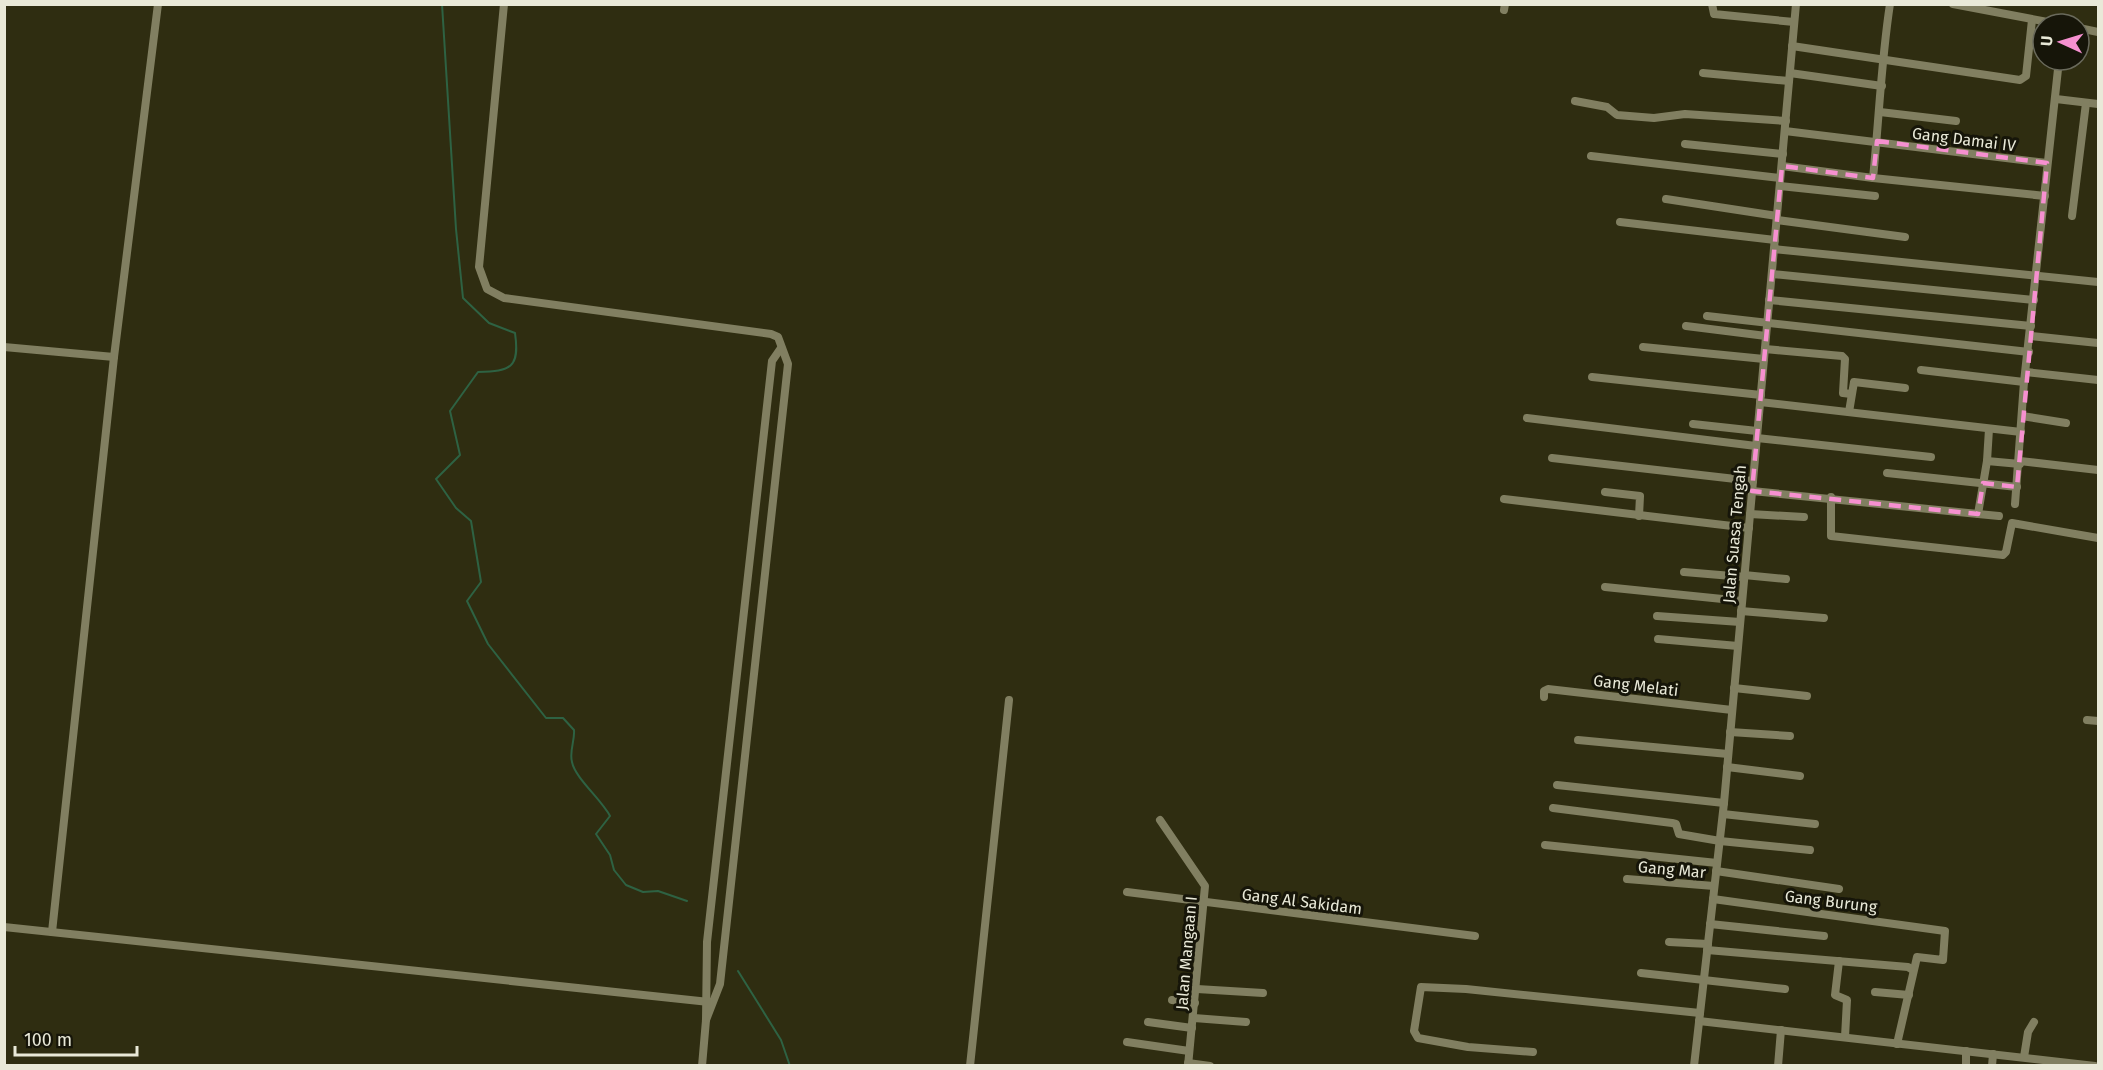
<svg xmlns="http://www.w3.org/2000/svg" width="2103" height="1070" font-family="'Fira Sans',sans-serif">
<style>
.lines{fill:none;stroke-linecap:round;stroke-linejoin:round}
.stream{stroke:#2e6243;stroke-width:2}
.minor{stroke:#817f61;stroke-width:8}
.marked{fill:none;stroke:#f690d0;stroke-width:4.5;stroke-dasharray:12 8;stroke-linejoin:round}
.labels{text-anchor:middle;stroke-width:6;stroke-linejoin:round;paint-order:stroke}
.street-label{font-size:16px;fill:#e9e9d8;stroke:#161509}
</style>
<rect width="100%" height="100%" fill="#2f2d11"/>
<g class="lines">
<g class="stream">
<path d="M 442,4 L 456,229 L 463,298 L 489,323 L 515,333 C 520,368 511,371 478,372 L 450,411 L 460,455 L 436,479 L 456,508 L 471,521 L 481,582 L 467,601 L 488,644 L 546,718 L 563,718 L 574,730 C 575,741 569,751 572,762 C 575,778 602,800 610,816 L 596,834 L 610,855 L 614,870 L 626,885 L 643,892 L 658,891 L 687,901"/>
<polyline points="738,971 781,1040 790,1066"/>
</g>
<g class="minor">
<polyline points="504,4 479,267 487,289 504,298 771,334 778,337 788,364 720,984 706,1020"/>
<polyline points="1712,4 1714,14 1794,22"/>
<path d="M 1890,4 C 1881,62 1879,120 1873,178 L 2045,196"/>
<polyline points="1953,4 2058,24"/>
<polyline points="1504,10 1505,4"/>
<polyline points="2079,28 2098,32"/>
<polyline points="1792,46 2020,80 2026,76 2032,20"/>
<polyline points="1703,73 1789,81"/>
<polyline points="1790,73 1882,86"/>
<polyline points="2056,99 2098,104"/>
<polyline points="1575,101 1607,107 1617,115 1654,118 1685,114 1786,121"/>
<polyline points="1880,112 1956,121"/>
<polyline points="1785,131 2047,163"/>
<polyline points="1685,144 1783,154"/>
<polyline points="1591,156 1780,178"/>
<polyline points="1782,166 1873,178"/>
<polyline points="1780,186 1875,196"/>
<polyline points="1666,199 1777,216"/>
<polyline points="2072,216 2086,103"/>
<polyline points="1777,220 1905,237"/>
<polyline points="1620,222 1775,240"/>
<polyline points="1774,249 2098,282"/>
<polyline points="1772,274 2034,300"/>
<polyline points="1769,300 2031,326"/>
<polyline points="1707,316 2029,352"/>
<polyline points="1686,326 1766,336"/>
<polyline points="2031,336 2098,343"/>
<polyline points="4,347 114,357"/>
<polyline points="1643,347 1764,359"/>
<polyline points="1765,349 1842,356 1845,359 1843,393 1851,394"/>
<polyline points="1921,370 2024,382"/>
<polyline points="2026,372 2098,380"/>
<polyline points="1592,377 1761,395"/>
<polyline points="1760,402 2021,432"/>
<polyline points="1849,412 1854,382 1905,388"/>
<polyline points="2022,416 2066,423"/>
<polyline points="1527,418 1756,446"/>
<polyline points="1693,424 1757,431"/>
<polyline points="1989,429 1987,461 1978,514 1999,516"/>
<polyline points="1757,438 1931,457"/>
<polyline points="1552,458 1753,481"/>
<polyline points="1987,461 2020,464"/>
<polyline points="2020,461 2098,470"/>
<polyline points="1887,473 2017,487"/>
<polyline points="1752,491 1978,514"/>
<polyline points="1605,492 1640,496 1639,516"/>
<polyline points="1831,497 1831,536 2003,555 2006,552 2012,523 2098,538"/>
<polyline points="1504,499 1749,528"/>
<polyline points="2015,504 2024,382 2059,60"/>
<polyline points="1750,514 1804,517"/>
<polyline points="1684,572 1744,577"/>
<polyline points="1744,575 1786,579"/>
<polyline points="1605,587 1742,601"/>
<polyline points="1741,611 1824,618"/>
<polyline points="1657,616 1740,622"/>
<polyline points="1658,639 1738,646"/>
<polyline points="1734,688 1807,696"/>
<polyline points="1544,697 1544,691 1548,689 1732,710"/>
<polyline points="2087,720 2098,721"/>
<polyline points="1730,732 1790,736"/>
<polyline points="1578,740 1728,754"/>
<polyline points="1727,767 1800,776"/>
<polyline points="1557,785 1724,803"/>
<polyline points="1553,808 1672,823 1676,824 1679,834 1720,841 1810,850"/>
<polyline points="1723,814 1815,824"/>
<polyline points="1160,820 1205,886 1188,1066"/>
<polyline points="1545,845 1717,863"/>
<polyline points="1716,871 1839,889"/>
<polyline points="1627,879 1714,886"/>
<polyline points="1127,892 1475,936"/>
<polyline points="1713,899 1945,931 1943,960 1917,957 1897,1044"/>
<polyline points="1710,924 1824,936"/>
<polyline points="4,927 709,1002"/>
<polyline points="52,932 114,357 158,4"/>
<polyline points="1669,942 1708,944"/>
<polyline points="1707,950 1908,967 1913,970"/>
<polyline points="1839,961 1835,995 1847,1000 1845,1037"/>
<polyline points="1641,973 1785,989"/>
<polyline points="1197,989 1263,993"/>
<polyline points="1875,992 1909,995"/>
<polyline points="1172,1000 1195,1003"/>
<polyline points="1194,1018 1246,1022"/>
<polyline points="1699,1021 2095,1066"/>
<polyline points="1148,1022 1192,1028"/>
<polyline points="1127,1042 1189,1051"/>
<polyline points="1533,1052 1468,1047 1418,1038 1414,1031 1421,987 1466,989 1700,1013"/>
<polyline points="2024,1057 2028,1032 2034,1022"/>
<polyline points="1188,1063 1210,1066"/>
<polyline points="702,1066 706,1020 707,942 772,361 781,348"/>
<polyline points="970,1066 1009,700"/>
<polyline points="1694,1066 1724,803 1796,4"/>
<polyline points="1778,1066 1781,1030"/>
<polyline points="1966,1066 1966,1051"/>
<polyline points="1992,1066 1993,1054"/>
</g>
</g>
<path class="marked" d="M 1877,141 L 2047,163 L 2017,487 L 1983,483 L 1978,514 L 1752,491 L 1782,166 L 1873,178 Z"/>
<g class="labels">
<g class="street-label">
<text transform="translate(1964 139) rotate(7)" y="6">Gang Damai IV</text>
<text transform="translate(1734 534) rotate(-85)" y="6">Jalan Suasa Tengah</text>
<text transform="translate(1636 685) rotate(7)" y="6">Gang Melati</text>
<text transform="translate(1672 869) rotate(5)" y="6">Gang Mar</text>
<text transform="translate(1302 901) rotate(7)" y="6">Gang Al Sakidam</text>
<text transform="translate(1831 901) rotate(7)" y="6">Gang Burung</text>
<text transform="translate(1186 953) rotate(-85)" y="6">Jalan Mangaan I</text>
</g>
</g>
<rect width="2103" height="1070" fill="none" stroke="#e9e9d8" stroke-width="12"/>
<g transform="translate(2061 42) rotate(274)"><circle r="28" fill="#161509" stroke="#6a6a5c" stroke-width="1.5"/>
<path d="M0-4.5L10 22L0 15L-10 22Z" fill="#f690d0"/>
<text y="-9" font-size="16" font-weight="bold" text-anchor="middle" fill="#e9e9d8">U</text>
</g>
<path d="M15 1046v9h122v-9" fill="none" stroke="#e9e9d8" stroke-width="3"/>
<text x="24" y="1046" font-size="18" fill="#e9e9d8" stroke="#161509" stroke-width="4.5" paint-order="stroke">100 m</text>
</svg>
